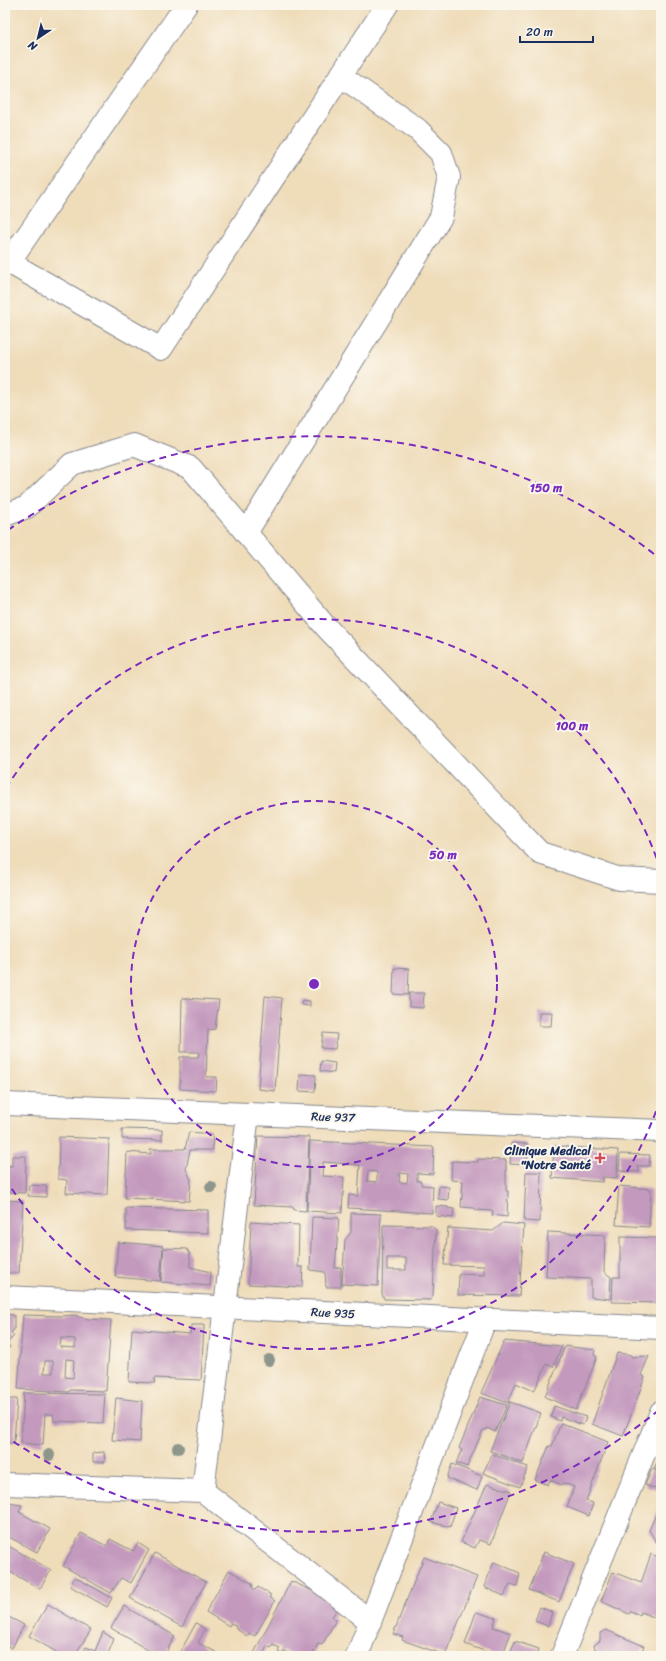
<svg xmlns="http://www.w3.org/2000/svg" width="666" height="1661" font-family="Sriracha,sans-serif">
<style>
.building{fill:#c399be;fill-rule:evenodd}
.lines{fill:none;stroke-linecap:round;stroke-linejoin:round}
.minor-casing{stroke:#85868c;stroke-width:24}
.minor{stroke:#fff;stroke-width:22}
.tree{fill:#8e968c}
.ring{fill:none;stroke:#7b2cbf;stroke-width:2;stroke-dasharray:7 5}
.poi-dot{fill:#d1495b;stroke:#fbf7ec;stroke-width:1.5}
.labels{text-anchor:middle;stroke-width:4;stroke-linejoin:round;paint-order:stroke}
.street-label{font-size:12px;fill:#1b2f5e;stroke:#fbf7ec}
.poi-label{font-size:12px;font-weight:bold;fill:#1b2f5e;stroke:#fbf7ec;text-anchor:end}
.centre{fill:#7b2cbf;stroke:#fbf7ec;stroke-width:2}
.ring-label{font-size:12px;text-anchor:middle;font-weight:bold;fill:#7b2cbf;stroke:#fbf7ec;stroke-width:4;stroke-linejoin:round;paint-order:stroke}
</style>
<rect width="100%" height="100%" fill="#fbf7ec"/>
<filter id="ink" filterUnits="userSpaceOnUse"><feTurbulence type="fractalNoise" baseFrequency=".025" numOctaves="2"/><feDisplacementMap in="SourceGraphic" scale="8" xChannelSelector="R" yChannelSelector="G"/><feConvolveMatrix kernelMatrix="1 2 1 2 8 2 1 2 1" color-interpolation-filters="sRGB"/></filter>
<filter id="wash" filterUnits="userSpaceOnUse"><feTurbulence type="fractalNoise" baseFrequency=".012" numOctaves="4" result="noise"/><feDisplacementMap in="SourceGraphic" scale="16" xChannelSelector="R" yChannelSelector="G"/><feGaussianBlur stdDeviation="0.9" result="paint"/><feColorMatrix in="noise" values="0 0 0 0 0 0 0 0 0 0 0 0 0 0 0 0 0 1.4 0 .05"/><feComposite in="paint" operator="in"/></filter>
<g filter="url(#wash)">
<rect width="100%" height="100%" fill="#efdcb9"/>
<g id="blocks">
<g class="building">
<polygon points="394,968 409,969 408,995 393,994"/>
<polygon points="409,993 424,993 423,1008 409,1007"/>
<polygon points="265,996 282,998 275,1091 258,1089"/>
<polygon points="182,998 219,1000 215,1029 208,1030 206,1077 217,1077 216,1091 180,1089 180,1057 198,1057 199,1052 181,1052"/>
<polygon points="302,1000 310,1001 310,1006 301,1005"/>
<polygon points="539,1012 552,1012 551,1026 539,1026"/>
<polygon points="323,1033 337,1034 335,1049 321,1048"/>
<polygon points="321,1061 335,1063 334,1073 320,1071"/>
<polygon points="300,1074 316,1075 315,1092 299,1091"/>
<polygon points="122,1129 162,1130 162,1140 122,1139"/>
<polygon points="189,1132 212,1134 213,1150 190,1150 186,1169 191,1180 189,1201 125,1198 127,1152 151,1154 150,1149 185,1149"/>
<polygon points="258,1136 309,1137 306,1211 294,1210 293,1207 254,1205"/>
<polygon points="59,1137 109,1139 107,1195 66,1193 67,1180 58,1179"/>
<path d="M 310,1141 L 434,1147 L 433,1174 L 417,1173 L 417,1181 L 421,1181 L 421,1185 L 433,1186 L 432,1213 L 348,1208 L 349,1195 L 358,1196 L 360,1165 L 323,1162 L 322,1176 L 344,1177 L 342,1213 L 307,1211 ZM 368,1171 L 377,1172 L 377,1182 L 367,1181 ZM 400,1173 L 408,1174 L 407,1183 L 399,1182 Z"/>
<polygon points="511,1143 528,1144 527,1165 510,1164"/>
<polygon points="554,1146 618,1150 617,1178 603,1177 603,1182 552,1178"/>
<polygon points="620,1154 650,1155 649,1166 638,1166 639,1172 619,1171"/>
<polygon points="12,1156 26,1156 25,1193 5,1192 5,1166 12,1166"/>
<polygon points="478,1159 506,1160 506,1191 508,1191 507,1217 492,1215 493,1211 476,1210 474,1208 461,1207 463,1181 451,1180 452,1161 478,1162"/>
<polygon points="526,1172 541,1172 540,1222 524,1221"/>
<polygon points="660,1177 661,1177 661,1219 658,1218"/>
<polygon points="29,1185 47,1186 46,1197 28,1196"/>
<polygon points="439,1186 449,1187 448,1200 438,1199"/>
<polygon points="619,1186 651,1189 649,1227 616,1225"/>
<polygon points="5,1200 23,1201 19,1273 5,1273"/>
<polygon points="436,1206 448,1207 448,1208 454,1209 453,1218 436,1216"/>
<polygon points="126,1208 208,1210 208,1233 126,1230"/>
<polygon points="351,1213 381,1214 378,1286 342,1284 345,1240 351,1232"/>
<polygon points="312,1217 339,1218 335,1268 341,1267 341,1287 326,1287 325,1272 310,1270"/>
<polygon points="251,1222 299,1225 298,1267 303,1267 302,1287 248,1284"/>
<polygon points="503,1223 524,1225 519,1296 458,1295 459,1274 484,1275 484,1266 444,1265 448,1228 493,1231"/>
<path d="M 383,1225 L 432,1226 L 436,1230 L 433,1295 L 431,1300 L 384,1299 L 382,1294 ZM 387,1258 L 406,1258 L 406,1270 L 387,1270 Z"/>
<polygon points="548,1232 605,1235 604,1272 611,1277 610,1299 591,1297 591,1279 546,1277"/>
<polygon points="620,1237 661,1238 661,1303 612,1302 613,1277 620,1277"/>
<polygon points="118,1242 163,1246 160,1281 115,1277"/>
<polygon points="164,1248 187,1249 190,1254 190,1267 211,1272 210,1286 161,1282"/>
<polygon points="5,1314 14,1315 14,1330 11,1332 14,1336 7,1343 10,1347 5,1351"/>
<path d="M 23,1315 L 61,1316 L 76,1315 L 79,1317 L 88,1319 L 111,1320 L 106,1391 L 70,1390 L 69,1392 L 18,1389 ZM 61,1338 L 75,1339 L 75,1348 L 60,1347 ZM 66,1359 L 74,1360 L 73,1378 L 65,1377 ZM 45,1361 L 53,1361 L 53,1373 L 44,1373 Z"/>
<polygon points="191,1325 204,1325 201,1380 154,1378 155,1383 129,1382 132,1329 190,1334"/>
<polygon points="504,1341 562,1346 553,1367 547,1364 534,1391 516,1383 508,1403 481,1393"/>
<polygon points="565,1346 595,1350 594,1355 597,1357 576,1410 545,1397"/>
<polygon points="617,1353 631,1355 631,1357 649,1356 641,1375 645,1377 623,1436 592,1424"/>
<polygon points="24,1393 105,1394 103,1423 54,1421 53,1414 45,1414 43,1445 21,1443"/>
<polygon points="480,1397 507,1405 495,1432 487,1428 486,1430 483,1430 467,1467 456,1463 462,1450 459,1448"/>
<polygon points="116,1398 142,1401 140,1442 112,1440"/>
<polygon points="5,1399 17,1399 14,1443 5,1443"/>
<polygon points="510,1402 541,1413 523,1463 490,1451"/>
<polygon points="554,1406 586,1417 583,1425 561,1417 560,1421 551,1417"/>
<polygon points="561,1423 608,1442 586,1501 593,1503 589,1516 567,1507 574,1487 564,1483 562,1485 550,1480 548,1485 535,1480 549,1446 552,1446"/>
<polygon points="104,1452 105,1462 93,1462 93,1453"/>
<polygon points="492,1454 528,1467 520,1487 483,1473"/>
<polygon points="661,1455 661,1471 654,1468"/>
<polygon points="452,1464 482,1476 477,1490 447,1478"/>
<polygon points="652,1469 661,1473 661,1491 645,1485"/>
<polygon points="487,1484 511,1491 491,1544 479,1540 475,1548 461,1542"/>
<polygon points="438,1502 456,1508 450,1527 431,1522"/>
<polygon points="8,1503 22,1505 19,1512 50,1529 37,1552 5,1535 5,1509"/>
<polygon points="661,1507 661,1543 656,1542 649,1530 659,1508"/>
<polygon points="81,1533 107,1546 110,1539 133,1551 138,1543 149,1550 131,1583 121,1578 111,1593 63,1566"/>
<polygon points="5,1544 51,1570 40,1589 5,1569"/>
<polygon points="544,1552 574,1564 559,1602 529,1590"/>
<polygon points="155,1553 206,1582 182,1627 130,1598"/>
<polygon points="651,1554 661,1558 661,1620 641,1612 640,1615 631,1611 629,1614 601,1601 613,1572 641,1583"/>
<polygon points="424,1557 477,1577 445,1655 402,1640 403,1637 393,1634"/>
<polygon points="494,1562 520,1573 517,1586 510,1584 504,1596 484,1587"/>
<polygon points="229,1570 253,1584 252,1587 255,1590 258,1587 271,1595 269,1597 275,1601 255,1636 249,1633 247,1636 235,1628 236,1626 231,1623 229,1626 206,1612"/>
<polygon points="75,1577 112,1598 107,1607 70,1586"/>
<polygon points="291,1581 340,1604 332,1617 336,1620 322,1645 318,1644 312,1656 294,1656 284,1651 282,1654 278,1652 280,1648 273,1645 271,1648 267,1646 263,1655 265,1656 253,1655"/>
<polygon points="48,1604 91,1630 74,1656 63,1656 29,1636"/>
<polygon points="124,1606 175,1636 164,1656 158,1656 111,1628"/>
<polygon points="540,1607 552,1612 548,1626 535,1621"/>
<polygon points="476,1612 496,1618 493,1627 511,1633 502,1656 498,1656 465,1644"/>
<polygon points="5,1615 24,1625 12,1648 5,1645"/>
<polygon points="196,1623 205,1629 198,1643 224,1656 178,1656"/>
<polygon points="606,1630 644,1646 639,1656 595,1656 597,1650 595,1649 594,1645 600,1641 600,1633"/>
<polygon points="103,1632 114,1639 107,1656 81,1656 86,1647 95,1651"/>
<polygon points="515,1641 539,1649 536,1656 509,1656"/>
</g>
</g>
</g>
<g filter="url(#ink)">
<use href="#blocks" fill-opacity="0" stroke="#85868c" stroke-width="1"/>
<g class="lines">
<g class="minor-casing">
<g id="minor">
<polyline points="5,260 161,349 387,5"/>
<polyline points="9,262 186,5"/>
<polyline points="5,515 27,507 72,464 134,445 191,468 326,627 540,853 620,879 661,881"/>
<polyline points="246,533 441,217 449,177 441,153 417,129 341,76"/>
<polyline points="5,1104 661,1131"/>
<polyline points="5,1297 661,1328"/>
<polyline points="5,1484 203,1491 370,1621"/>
<polyline points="203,1491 248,1114"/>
<polyline points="357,1656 485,1320"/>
<polyline points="562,1656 661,1412"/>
</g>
</g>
<use href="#minor" class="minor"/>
</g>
<g class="tree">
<circle cx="211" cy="1187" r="6"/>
<circle cx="269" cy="1360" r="6"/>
<circle cx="178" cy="1448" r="6"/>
<circle cx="49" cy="1455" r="6"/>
</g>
</g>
<g class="ring">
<circle cx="314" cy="984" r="183"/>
<path d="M660 1100A365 365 0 0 1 6 1180M6 788A365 365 0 0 1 660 868"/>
<path d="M659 1410A548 548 0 0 1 8 1438M8 530A548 548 0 0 1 659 558"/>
</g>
<path class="poi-dot" d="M598 1152h4v4h4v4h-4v4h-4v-4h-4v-4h4z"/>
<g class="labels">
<g class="street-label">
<text transform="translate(333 1117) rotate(2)" y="4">Rue 937</text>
<text transform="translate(333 1313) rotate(3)" y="4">Rue 935</text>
</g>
<g class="poi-label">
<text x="591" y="1155">Clinique Medical<tspan x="591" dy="14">"Notre Santé</tspan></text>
</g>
</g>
<circle cx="314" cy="984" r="6" class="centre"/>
<g class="ring-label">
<text x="546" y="492">150 m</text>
<text x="572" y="730">100 m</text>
<text x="443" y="859">50 m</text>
</g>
<rect width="666" height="1661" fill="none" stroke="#fbf7ec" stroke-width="20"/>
<g transform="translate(38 38) rotate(215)" stroke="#fbf7ec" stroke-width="3" paint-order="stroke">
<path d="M0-3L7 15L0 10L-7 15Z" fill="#1b2f5e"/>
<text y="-6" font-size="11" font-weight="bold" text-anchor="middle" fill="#1b2f5e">N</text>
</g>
<path d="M520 36v6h73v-6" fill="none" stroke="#1b2f5e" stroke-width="2"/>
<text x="526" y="36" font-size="12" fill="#1b2f5e" stroke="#fbf7ec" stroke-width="3" paint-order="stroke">20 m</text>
</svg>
